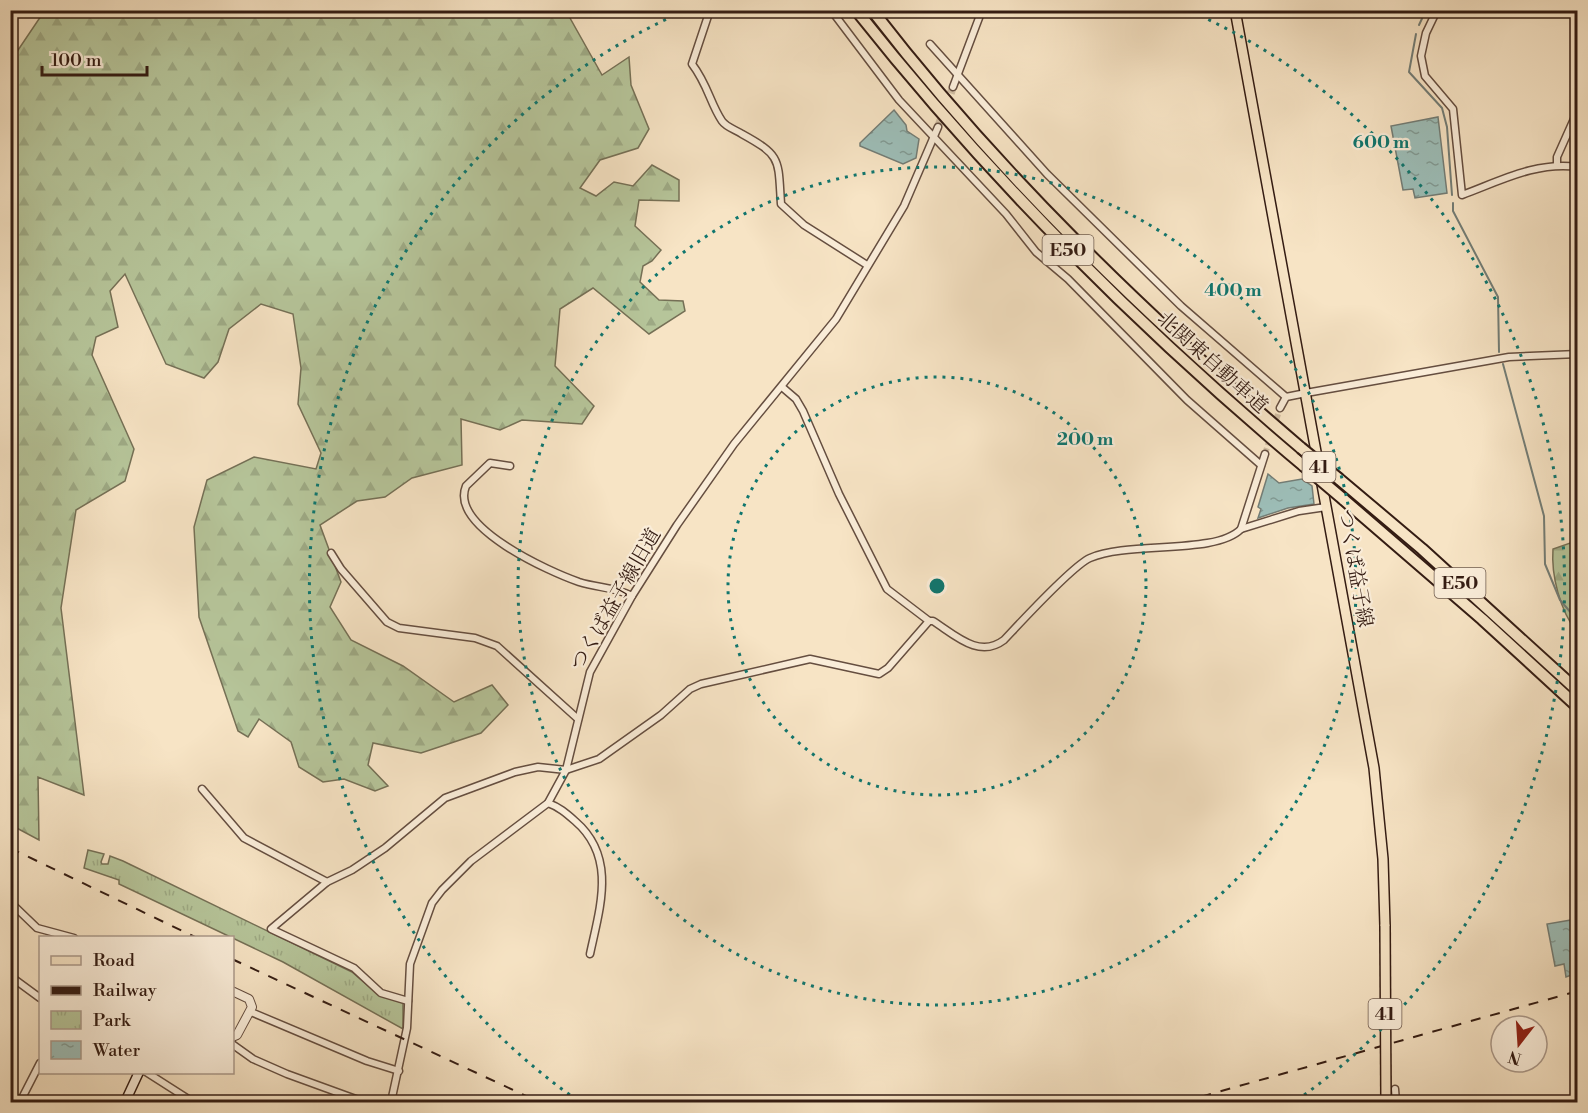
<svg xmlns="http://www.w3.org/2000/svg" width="1588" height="1113" font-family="'Libre Bodoni','Noto Serif JP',serif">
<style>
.forest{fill:url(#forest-firs);stroke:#757056;stroke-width:1.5}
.park{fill:url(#park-tufts);stroke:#757056;stroke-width:1.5}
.water{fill:url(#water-ripples);stroke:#737d76;stroke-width:1.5}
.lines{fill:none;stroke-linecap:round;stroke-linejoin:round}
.stream{stroke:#737d76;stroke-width:2}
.minor-tunnel{stroke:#d0bca1;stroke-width:6;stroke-dasharray:6 3;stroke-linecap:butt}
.tertiary-tunnel{stroke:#d0bca1;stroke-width:8;stroke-dasharray:8 4;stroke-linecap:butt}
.minor-casing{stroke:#654e40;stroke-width:9}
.tertiary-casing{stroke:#654e40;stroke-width:10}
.secondary-casing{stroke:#341c13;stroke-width:11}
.primary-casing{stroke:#341c13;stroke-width:12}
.motorway-casing{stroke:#341c13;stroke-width:14}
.minor{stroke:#faedd9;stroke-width:6}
.tertiary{stroke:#faedd9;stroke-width:8}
.secondary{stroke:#faedd9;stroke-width:8}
.primary{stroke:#f7e4c5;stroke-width:9}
.motorway{stroke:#f7e4c5;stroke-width:10}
.rail{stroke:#341c13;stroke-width:2;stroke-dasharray:10 10;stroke-linecap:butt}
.primary-bridge-casing{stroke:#341c13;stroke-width:12;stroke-linecap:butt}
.motorway-bridge-casing{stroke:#341c13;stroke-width:14;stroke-linecap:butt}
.primary-bridge{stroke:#f7e4c5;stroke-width:9}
.motorway-bridge{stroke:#f7e4c5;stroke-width:10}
.ring{fill:none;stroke:#0f766e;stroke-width:3;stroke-dasharray:3 6}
.labels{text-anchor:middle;stroke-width:4.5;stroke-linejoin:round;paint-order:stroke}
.shield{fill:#faedd9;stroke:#6f5b4e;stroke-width:1.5}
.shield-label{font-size:18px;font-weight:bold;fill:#341c13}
.street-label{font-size:20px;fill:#341c13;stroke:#faedd9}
.centre{fill:#0f766e;stroke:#faedd9;stroke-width:3}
.ring-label{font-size:18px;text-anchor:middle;font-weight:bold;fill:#0f766e;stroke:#faedd9;stroke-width:4.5;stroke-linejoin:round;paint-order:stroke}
</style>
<defs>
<pattern id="forest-firs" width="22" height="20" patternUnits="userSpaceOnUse" patternTransform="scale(1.5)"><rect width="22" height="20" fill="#b6c59a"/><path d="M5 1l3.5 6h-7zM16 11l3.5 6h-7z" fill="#9da984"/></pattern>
<pattern id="park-tufts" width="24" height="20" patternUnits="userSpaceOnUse" patternTransform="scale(1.5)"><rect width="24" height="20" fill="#b6c59a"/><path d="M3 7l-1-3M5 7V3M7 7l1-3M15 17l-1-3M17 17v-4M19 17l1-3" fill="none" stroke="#9da984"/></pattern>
<pattern id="water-ripples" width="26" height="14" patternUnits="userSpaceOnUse" patternTransform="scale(1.5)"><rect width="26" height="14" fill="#9dbeb8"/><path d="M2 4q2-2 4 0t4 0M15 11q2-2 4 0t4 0" fill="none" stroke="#819a94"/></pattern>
</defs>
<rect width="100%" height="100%" fill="#f7e4c5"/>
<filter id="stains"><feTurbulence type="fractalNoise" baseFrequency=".00333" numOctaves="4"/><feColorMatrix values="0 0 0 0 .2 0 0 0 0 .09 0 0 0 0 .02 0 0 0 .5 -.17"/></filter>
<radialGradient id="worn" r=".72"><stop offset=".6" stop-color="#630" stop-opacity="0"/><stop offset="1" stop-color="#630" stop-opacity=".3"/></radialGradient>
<g class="forest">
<polygon points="45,10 566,11 602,75 629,57 631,85 649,129 638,148 600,160 580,188 596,196 614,182 633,186 652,165 679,180 679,201 639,200 635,226 661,250 652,261 643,266 640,282 659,300 683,301 685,311 649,334 593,288 560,309 555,366 594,406 582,424 522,420 500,430 461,419 462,465 412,478 385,497 357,501 320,525 341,582 330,607 351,640 403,666 454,702 492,685 508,705 481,733 421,753 373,743 368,765 388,786 375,791 344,779 323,782 299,767 291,742 259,719 248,737 238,731 199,617 194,527 207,480 254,457 316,469 321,453 298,404 301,368 293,314 261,304 229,329 218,362 204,378 166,364 125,274 110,291 118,327 96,337 92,355 134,449 125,481 76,510 61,608 84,795 38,777 39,840 11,825 10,62"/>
<path d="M 1573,542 L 1578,547 L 1577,632 C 1560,611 1551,575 1553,549 Z"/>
</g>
<polygon class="park" points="88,850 104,854 101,862 102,864 108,864 110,856 123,861 352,972 379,995 403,1003 403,1029 283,962 119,884 119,880 84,868"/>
<g class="water">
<polygon points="894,110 906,125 907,131 919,139 916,158 903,164 860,146 860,143"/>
<polygon points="1438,117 1447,193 1415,198 1413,189 1403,190 1391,126"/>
<polygon points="1268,474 1279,483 1302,479 1312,486 1314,504 1288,508 1258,518 1261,509 1258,507"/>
<polygon points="1577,919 1577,973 1566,977 1564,964 1555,966 1547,924"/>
</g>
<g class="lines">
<g class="stream">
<polyline points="1419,25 1426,10"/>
<polyline points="1416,34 1409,72 1442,108 1447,127 1452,195"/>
<polyline points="1453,203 1453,211 1498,297 1499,352"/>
<polyline points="1503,364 1544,516 1545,564 1560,600 1578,621"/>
</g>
<polyline class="minor-tunnel" points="1265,454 1280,408"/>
<polyline class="tertiary-tunnel" points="938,127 953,87"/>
<g class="minor-casing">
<g id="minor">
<path d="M 710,10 L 692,64 C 708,85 710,103 722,121 C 726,127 736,130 742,134 C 782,156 778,159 781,204 L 804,225 L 867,265"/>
<polyline points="831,10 899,100 1006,214 1036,252 1068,279 1187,400 1261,465"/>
<path d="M 1437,10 L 1426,33 L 1421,56 L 1425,76 L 1453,109 L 1462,195 C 1500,181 1537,161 1578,167"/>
<polyline points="930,44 1047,174 1181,306 1286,397"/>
<polyline points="953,87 982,10"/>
<polyline points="1557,164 1557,157 1578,110"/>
<path d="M 782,387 L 796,399 L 803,411 L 839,494 L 887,589 L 929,621 L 933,621 C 955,635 979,659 1004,640 C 1021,622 1072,566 1090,558 C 1129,541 1216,555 1241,529 L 1265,454"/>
<polyline points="1280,408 1286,397 1306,393 1509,357 1578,354"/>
<path d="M 510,466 L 490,463 L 466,486 C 449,527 550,572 579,582 C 598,588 615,587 632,596"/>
<polyline points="1241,529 1299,511 1326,507"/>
<polyline points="331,553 341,569 387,622 399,628 475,638 497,646 578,719"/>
<polyline points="202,789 244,838 327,882"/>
<path d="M 548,803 C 559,807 566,813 575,821 C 617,857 600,907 590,954"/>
<polyline points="10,902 37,928 74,938"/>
<polyline points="10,976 40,998"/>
<polyline points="408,1001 381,993 354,968 271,929 327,882 352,870 385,848 445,798 515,772 538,767 566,770 599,759 661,715 690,689 701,684 810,659 879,674 888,668 929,621"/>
<polyline points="251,1012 367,1061 399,1071"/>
<polyline points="232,1044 253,1059 287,1074 364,1102"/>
<polyline points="146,1072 193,1102"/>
<polyline points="1395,1089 1396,1102"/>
<polyline points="20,1102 40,1063"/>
<polyline points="391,1102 407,1028 410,964 432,903 442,890 471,861 548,803 566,770 590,672 632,596 677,525 734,444 836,319 904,206 938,127"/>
</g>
</g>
<g class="tertiary-casing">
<polyline id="tertiary" points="232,991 249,999 252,1007 237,1035 232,1037"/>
</g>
<g class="secondary-casing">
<polyline id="secondary" points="125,1102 139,1072"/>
</g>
<g class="primary-casing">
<polyline id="primary" points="1235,10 1374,768 1383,859 1385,926"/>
</g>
<g class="motorway-casing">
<g id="motorway">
<path d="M 856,10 C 989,178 1141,329 1304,466"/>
<path d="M 872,10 C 997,172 1146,316 1301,448"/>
<polyline points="1339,479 1422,549 1578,691"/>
<polyline points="1343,499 1482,619 1578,707"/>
</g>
</g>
<use href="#minor" class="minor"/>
<use href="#tertiary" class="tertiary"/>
<use href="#secondary" class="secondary"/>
<use href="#primary" class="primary"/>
<use href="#motorway" class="motorway"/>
<g class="rail">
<polyline points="10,848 197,938"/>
<polyline points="232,959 539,1102"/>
<polyline points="1182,1102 1578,991"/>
</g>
<g class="primary-bridge-casing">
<polyline id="primary-bridge" points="1385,926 1386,1102"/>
</g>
<g class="motorway-bridge-casing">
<g id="motorway-bridge">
<polyline points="1301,448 1339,479"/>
<polyline points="1304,466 1343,499"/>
</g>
</g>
<use href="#primary-bridge" class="primary-bridge"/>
<use href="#motorway-bridge" class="motorway-bridge"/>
</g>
<g class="ring">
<circle cx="937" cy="586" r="209"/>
<circle cx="937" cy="586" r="419"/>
<path d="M577 1100A628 628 0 0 1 682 12M1192 12A628 628 0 0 1 1297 1100"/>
</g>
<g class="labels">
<g class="shield">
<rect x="1042.5" y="235" width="51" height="30" rx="4.5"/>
<rect x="1302.5" y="452" width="33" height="30" rx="4.5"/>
<rect x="1434.5" y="568" width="51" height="30" rx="4.5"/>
<rect x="1368.5" y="999" width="33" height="30" rx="4.5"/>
</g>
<g class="shield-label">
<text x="1068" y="256">E50</text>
<text x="1319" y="473">41</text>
<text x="1460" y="589">E50</text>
<text x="1385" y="1020">41</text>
</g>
<g class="street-label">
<text transform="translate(1213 362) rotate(42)" y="7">北関東自動車道</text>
<text transform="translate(1356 568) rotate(80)" y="7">つくば益子線</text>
<text transform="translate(615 599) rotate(-60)" y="7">つくば益子線旧道</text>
</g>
</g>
<circle cx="937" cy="586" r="9" class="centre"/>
<g class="ring-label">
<text x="1381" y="148">600 m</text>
<text x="1233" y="296">400 m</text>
<text x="1085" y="445">200 m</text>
</g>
<rect width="1588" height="1113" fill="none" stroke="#f7e4c5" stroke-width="36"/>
<rect x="12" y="12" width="1564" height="1089" fill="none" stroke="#341c13" stroke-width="3"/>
<rect x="18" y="18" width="1552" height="1077" fill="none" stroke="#341c13" stroke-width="1.5"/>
<rect x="39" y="936" width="195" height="138" fill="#faedd9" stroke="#ab998a" stroke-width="1.5"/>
<rect x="51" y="956" width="30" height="9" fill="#f7e4c5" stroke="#ab998a" stroke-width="1.5"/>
<text x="93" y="966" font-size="18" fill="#341c13">Road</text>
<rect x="51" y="986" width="30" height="9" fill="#341c13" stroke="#ab998a" stroke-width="1.5"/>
<text x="93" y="996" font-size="18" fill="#341c13">Railway</text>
<rect x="51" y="1011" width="30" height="18" fill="url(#park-tufts)" stroke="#ab998a" stroke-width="1.5"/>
<text x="93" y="1026" font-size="18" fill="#341c13">Park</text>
<rect x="51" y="1041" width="30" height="18" fill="url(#water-ripples)" stroke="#ab998a" stroke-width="1.5"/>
<text x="93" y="1056" font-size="18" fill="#341c13">Water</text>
<g transform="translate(1519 1044) rotate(197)"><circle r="28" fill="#faedd9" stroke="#ab998a" stroke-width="1.5"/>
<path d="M0-4.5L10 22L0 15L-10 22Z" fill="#8f2418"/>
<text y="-9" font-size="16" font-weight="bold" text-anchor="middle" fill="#341c13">N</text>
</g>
<path d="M42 66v9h105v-9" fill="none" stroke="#341c13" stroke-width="3"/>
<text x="51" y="66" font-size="18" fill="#341c13" stroke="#faedd9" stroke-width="4.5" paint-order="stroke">100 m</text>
<rect width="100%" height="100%" filter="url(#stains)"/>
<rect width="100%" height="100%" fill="url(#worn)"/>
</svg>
